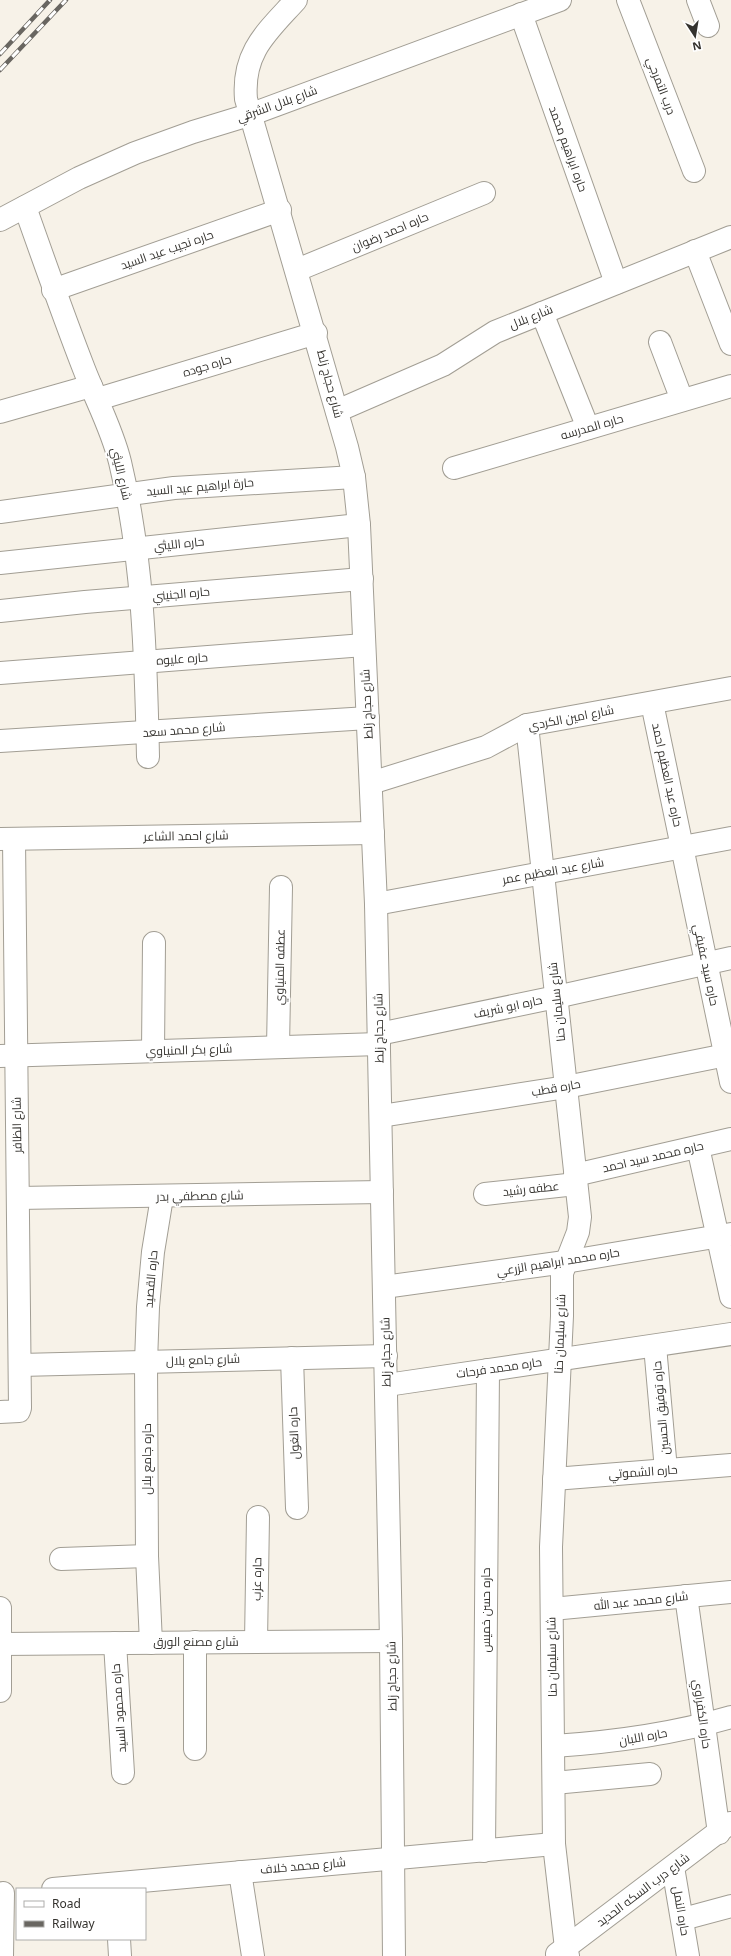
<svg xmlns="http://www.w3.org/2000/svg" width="731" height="1956" font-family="'Noto Sans',Cairo,sans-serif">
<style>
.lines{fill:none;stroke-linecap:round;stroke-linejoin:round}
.minor-casing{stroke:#a29e94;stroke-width:24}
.minor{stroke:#fff;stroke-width:22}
.rail-casing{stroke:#696661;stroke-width:4.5}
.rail{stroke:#fff;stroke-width:3;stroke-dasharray:9;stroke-linecap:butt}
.labels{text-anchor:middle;stroke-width:4;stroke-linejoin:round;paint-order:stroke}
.street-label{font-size:12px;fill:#34322e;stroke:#fff}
</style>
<rect width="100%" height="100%" fill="#f7f2e8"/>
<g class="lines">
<g class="minor-casing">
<g id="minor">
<path d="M 296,0 C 267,32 242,52 246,99 L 347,447 L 354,477 L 359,525 L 376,904 L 391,1641 L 394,1956"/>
<polyline points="628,0 694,171"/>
<polyline points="698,0 708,26"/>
<polyline points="521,14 616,283"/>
<path d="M 25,207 C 44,261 63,315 84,369 C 96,400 112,429 120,462 C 143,558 146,658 148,757"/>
<polyline points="0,220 79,178 135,153 193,132 252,114 560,0"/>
<polyline points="695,251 731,344"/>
<polyline points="297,270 484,193"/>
<polyline points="53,290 280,210"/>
<polyline points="542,313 588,428"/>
<polyline points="660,342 682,400"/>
<polyline points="98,399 316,333"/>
<polyline points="337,411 443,365 495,332 731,237"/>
<polyline points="0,412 91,386"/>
<polyline points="454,468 731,386"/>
<polyline points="0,512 174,488 354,477"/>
<polyline points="0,563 359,525"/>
<polyline points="0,611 85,602 362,579"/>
<polyline points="0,673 364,645"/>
<polyline points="652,703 731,1082"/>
<polyline points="527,725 580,1217 578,1232 562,1273 562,1316 551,1547 554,1844 566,1948 568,1956"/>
<polyline points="0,741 368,718"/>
<polyline points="371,783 486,747 527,725 731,688"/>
<polyline points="0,839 373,833"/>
<polyline points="376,904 731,838"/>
<polyline points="379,1034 556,997 731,958"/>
<polyline points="278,1047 281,887"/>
<polyline points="153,1051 154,943"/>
<polyline points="0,1056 379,1044"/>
<polyline points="381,1116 566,1087 731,1054"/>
<polyline points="698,1147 731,1297"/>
<polyline points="575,1175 731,1139"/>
<polyline points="485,1194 576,1184"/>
<polyline points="18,1198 382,1192"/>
<polyline points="384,1287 565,1262 731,1234"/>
<polyline points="655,1346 666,1470"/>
<polyline points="292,1358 297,1508"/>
<polyline points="20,1365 386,1356"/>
<polyline points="387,1385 731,1334"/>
<polyline points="0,1412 19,1411 20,1408 14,839"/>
<polyline points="554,1479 731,1465"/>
<polyline points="61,1559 147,1556"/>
<polyline points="686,1596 719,1833"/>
<polyline points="0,1608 0,1691"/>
<polyline points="552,1609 731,1592"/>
<polyline points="195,1642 195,1749"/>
<polyline points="256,1642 258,1517"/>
<polyline points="115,1643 123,1773"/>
<polyline points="151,1643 147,1556 146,1362 148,1307 153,1252 162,1197"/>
<polyline points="0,1644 391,1641"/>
<path d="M 554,1746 C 614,1742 673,1734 731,1717"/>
<polyline points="554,1783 650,1774"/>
<polyline points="484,1851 488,1370"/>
<polyline points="673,1867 688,1956"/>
<polyline points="240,1872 253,1956"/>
<polyline points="53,1889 554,1844"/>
<polyline points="683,1919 731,1906"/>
<polyline points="119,1939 120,1956"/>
<polyline points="557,1954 730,1823"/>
<polyline points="2,1956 3,1893"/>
</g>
</g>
<use href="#minor" class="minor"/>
<g class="rail-casing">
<g id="rail">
<polyline points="0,54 50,0"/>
<polyline points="0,70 66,0"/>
</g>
</g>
<use href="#rail" class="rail"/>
</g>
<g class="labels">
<g class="street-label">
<text transform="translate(661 86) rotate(69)" y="4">درب التمرجي</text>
<text transform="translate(277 104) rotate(-20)" y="4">شارع بلال الشرقي</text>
<text transform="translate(568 149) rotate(70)" y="4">حاره ابراهيم محمد</text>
<text transform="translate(390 232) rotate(-23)" y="4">حاره احمد رضوان</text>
<text transform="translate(167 250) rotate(-19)" y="4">حاره نجيب عيد السيد</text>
<text transform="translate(531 317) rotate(-22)" y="4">شارع بلال</text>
<text transform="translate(207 366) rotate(-17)" y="4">حاره جوده</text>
<text transform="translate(330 384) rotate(75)" y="4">شارع حجاج زلط</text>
<text transform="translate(592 427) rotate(-16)" y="4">حاره المدرسه</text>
<text transform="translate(121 474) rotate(77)" y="4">شارع الليثي</text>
<text transform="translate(200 487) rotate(-5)" y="4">حارة ابراهيم عيد السيد</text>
<text transform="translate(179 544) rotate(-6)" y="4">حاره الليثي</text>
<text transform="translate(181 594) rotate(-5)" y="4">حاره الجنيني</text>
<text transform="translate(182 659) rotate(-4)" y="4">حاره عليوه</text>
<text transform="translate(367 704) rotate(-93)" y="4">شارع حجاج زلط</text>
<text transform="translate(571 718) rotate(-11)" y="4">شارع امين الكردي</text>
<text transform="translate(184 730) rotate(-4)" y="4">شارع محمد سعد</text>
<text transform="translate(667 775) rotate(78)" y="4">حاره عبد العظيم احمد</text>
<text transform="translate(186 836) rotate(-1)" y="4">شارع احمد الشاعر</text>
<text transform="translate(553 871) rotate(-10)" y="4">شارع عبد العظيم عمر</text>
<text transform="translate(706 965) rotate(78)" y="4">حاره سيد عفيفي</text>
<text transform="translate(280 967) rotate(-89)" y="4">عطفه المنياوي</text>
<text transform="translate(557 1002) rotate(-96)" y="4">شارع سليمان حنا</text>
<text transform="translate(508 1007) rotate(-12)" y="4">حاره ابو شريف</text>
<text transform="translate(379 1028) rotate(-91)" y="4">شارع حجاج زلط</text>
<text transform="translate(189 1050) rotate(-2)" y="4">شارع بكر المنياوي</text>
<text transform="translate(556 1088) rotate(-10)" y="4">حاره قطب</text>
<text transform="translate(17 1125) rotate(-91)" y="4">شارع الظافر</text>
<text transform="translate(653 1157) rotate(-13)" y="4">حاره محمد سيد احمد</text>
<text transform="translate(531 1189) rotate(-6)" y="4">عطفه رشيد</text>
<text transform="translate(200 1196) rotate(-1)" y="4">شارع مصطفي بدر</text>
<text transform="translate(558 1262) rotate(-9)" y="4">حاره محمد ابراهيم الزرعي</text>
<text transform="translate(151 1279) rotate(-85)" y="4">حاره القصيد</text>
<text transform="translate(560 1334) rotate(-88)" y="4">شارع سليمان حنا</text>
<text transform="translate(386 1352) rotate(-91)" y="4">شارع حجاج زلط</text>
<text transform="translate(203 1360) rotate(-2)" y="4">شارع جامع بلال</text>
<text transform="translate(499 1368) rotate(-8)" y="4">حاره محمد فرحات</text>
<text transform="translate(661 1408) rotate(-95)" y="4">حاره توفيق الحسين</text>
<text transform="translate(294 1433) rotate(-92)" y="4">حاره الغول</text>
<text transform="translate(147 1459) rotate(-90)" y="4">حاره جامع بلال</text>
<text transform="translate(643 1472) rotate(-4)" y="4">حاره الشموتي</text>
<text transform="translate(257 1579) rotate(-89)" y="4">حاره عزب</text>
<text transform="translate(641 1601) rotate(-6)" y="4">شارع محمد عبد الله</text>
<text transform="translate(486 1610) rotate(-90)" y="4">حاره حسن خميس</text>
<text x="196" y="1646">شارع مصنع الورق</text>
<text transform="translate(552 1657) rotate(-91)" y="4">شارع سليمان حنا</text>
<text transform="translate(392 1676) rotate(-91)" y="4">شارع حجاج زلط</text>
<text transform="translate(119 1708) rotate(-94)" y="4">حاره محمود السيد</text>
<text transform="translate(702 1714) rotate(82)" y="4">حاره الكفراوي</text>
<text transform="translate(643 1737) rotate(-10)" y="4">حاره اللبان</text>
<text transform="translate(303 1866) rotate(-5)" y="4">شارع محمد خلاف</text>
<text transform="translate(643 1890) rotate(-37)" y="4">شارع درب السكه الحديد</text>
<text transform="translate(681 1911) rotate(80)" y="4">حاره النمل</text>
</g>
</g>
<rect x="16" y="1888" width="130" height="52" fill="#ffffff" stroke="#aeadab"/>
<rect x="24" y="1901" width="20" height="6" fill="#ffffff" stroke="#aeadab"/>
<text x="52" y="1908" font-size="12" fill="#34322e">Road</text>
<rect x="24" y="1921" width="20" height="6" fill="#696661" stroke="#aeadab"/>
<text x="52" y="1928" font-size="12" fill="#34322e">Railway</text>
<g transform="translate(695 36) rotate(168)" stroke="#ffffff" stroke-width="3" paint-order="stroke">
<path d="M0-3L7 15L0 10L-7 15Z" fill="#34322e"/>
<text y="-6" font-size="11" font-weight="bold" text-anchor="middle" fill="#34322e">N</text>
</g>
</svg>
